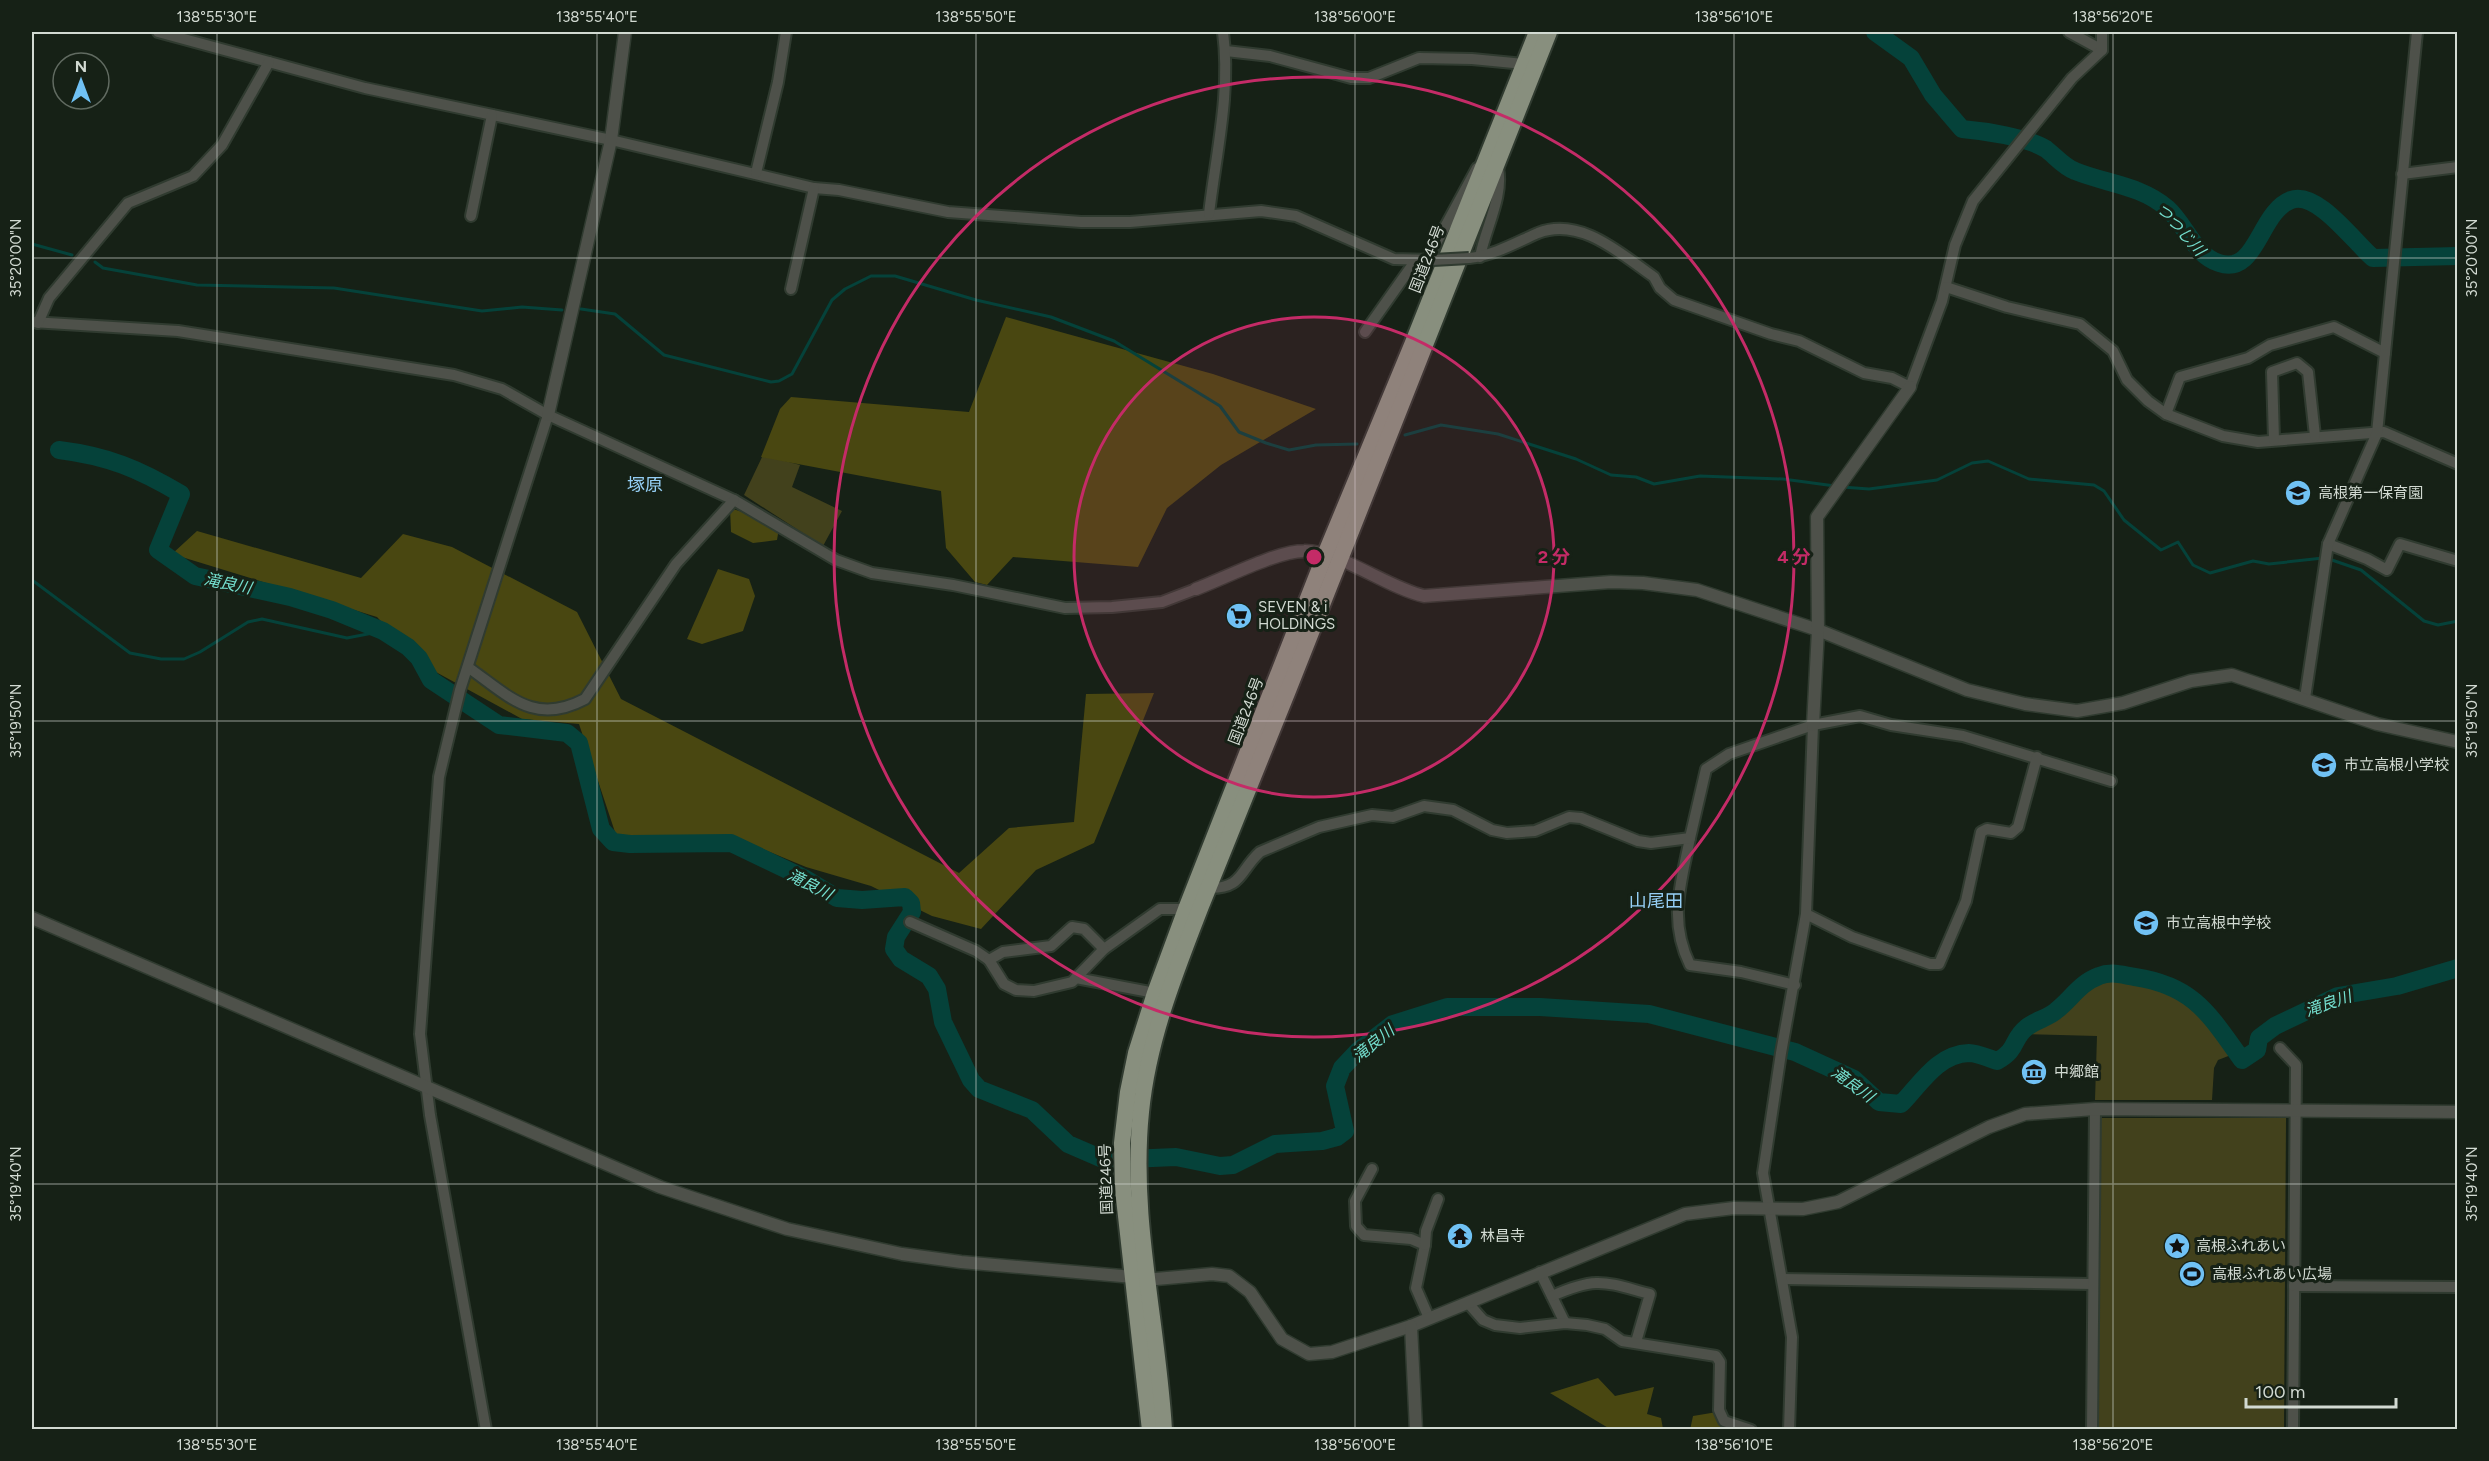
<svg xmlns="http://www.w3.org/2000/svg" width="2489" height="1461" font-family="Figtree,'Noto Sans JP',sans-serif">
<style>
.green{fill:#42411c}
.forest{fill:#494711}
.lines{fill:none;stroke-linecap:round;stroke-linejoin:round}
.stream{stroke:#05423a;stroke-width:3}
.river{stroke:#05423a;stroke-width:18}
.minor-casing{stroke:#303b30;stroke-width:14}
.tertiary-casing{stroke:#303b30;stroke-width:15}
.trunk-casing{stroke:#303b30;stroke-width:20}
.minor{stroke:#4e514a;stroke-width:10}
.tertiary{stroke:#4e514a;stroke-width:12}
.trunk{stroke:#888f7e;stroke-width:16}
.minor-bridge-casing{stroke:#303b30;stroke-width:14;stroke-linecap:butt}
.minor-bridge{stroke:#4e514a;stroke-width:10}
.ticks{fill:none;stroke:#d2dad2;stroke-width:1.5;stroke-opacity:0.45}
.ring{fill:none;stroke:#c42b67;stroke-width:3}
.labels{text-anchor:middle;stroke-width:6;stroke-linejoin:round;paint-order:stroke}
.street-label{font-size:15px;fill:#d2dad2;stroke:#162116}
.poi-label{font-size:15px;fill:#d2dad2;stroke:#162116;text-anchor:start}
.water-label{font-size:16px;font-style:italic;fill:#74dfcf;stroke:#162116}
.quarter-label{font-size:18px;fill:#95cff5;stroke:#162116}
.centre{fill:#c42b67;stroke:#162116;stroke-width:3}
.ring-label{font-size:18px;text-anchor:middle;font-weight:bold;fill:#c42b67;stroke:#162116;stroke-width:6;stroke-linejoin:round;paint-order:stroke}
.neatline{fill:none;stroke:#d2dad2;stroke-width:2}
.ticks-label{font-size:15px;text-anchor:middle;fill:#d2dad2}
</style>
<rect width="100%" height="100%" fill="#162116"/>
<g class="green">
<polygon points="763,455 800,465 792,487 842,511 823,546 744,495"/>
<path d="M 2110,980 C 2150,985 2190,991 2215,1025 C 2222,1034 2226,1045 2231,1055 L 2218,1060 L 2214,1068 L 2212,1100 L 2095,1100 L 2097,1036 L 2027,1034 L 2062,1014 L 2098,982 Z"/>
<polygon points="2101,1118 2286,1118 2284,1429 2098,1429"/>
</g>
<g class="forest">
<polygon points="1006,317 1213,374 1316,409 1221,465 1167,508 1138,567 1013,557 987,585 975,582 946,548 941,491 761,457 780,409 791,397 969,412"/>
<polygon points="730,508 761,518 779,528 777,540 753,543 731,532"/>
<polygon points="197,531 361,578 403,534 452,547 577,612 621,699 959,873 1009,828 1074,822 1086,694 1154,693 1094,843 1036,870 981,929 932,916 871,886 806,867 734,837 616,835 579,724 522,719 423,665 377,617 172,554"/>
<polygon points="718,569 749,579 755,596 743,631 702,644 687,639"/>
<polygon points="1598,1378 1615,1396 1654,1387 1647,1414 1661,1418 1663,1429 1610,1429 1550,1393"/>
<polygon points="1717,1412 1724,1429 1690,1430 1693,1416"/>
</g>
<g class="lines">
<g class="stream">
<polyline points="32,244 72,255"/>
<polyline points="95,262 103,268 197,285 334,288 482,311 522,307 562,310"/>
<polyline points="581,309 615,314 664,355 771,382 779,381 792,374 832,300 845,289 871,276 895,276 976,300 1051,317 1114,341 1220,406 1239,432 1266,443 1289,450 1316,445 1357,444"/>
<polyline points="1405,435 1441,425 1498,434 1576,459 1611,475 1636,477 1654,484 1700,476 1783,479 1835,486"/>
<polyline points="1842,487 1869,489 1937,480 1972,463 1988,461 2029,479 2094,485 2104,491 2124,520 2161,550 2178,542 2193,565 2210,573 2253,561 2269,564 2323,558"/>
<polyline points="2329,559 2361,570 2424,621 2438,625 2458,621"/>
<polyline points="32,580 130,653 161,659 184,659 200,652 248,622 262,619 347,638 383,631"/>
</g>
<g class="river">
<path d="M 1875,32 L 1911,58 L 1933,95 L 1962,129 C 1985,131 2026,137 2046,149 C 2055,156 2064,167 2075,171 C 2107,184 2140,185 2167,208 C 2186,225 2194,255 2219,263 C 2257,276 2259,212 2291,200 C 2317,190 2354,242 2373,258 L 2458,256"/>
<path d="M 59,450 C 108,456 139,469 181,494 L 158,550 L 195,576 L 290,597 L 332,610 L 383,631 L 408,647 L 419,658 L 431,680 L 499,725 L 567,733 L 579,743 L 601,829 L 613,842 L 630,844 L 731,843 L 804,878 L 837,898 L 862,900 L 905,897 L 911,903 L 912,912 L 896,937 L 894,949 L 901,959 L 929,976 L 937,989 L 943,1022 L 971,1080 L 979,1089 L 1032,1110 L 1068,1144 L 1105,1160 L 1176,1157 L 1220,1166 L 1233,1165 L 1275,1144 L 1322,1141 L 1337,1137 L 1345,1131 L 1335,1086 L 1342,1068 L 1358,1051 L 1393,1024 L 1447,1007 L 1540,1007 L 1649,1014 L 1795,1052 L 1854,1079 L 1879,1102 L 1901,1104 C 1920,1085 1937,1054 1969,1053 C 1977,1053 1988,1058 1997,1061 C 2018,1050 2012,1039 2026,1028 C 2035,1020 2049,1018 2057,1010 C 2072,998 2080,983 2099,976 C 2111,971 2122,975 2135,977 C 2194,986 2209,1014 2242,1060 L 2257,1050 L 2259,1038 L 2275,1026 L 2338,996 L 2397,986 L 2458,968"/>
</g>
<g class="minor-casing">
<g id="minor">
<polyline points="158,32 365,88 611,140 814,188 839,190 948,212 1081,222 1130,222 1261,211 1296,216 1394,259 1433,260"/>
<polyline points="2069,32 2102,50"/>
<polyline points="1226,51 1270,56 1351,78 1369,78 1419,58 1472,59 1524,64"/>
<polyline points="756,173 778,82 786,32"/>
<polyline points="2402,174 2458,167"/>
<path d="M 1209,214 C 1216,153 1231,93 1223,32"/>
<polyline points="471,216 492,115"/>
<path d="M 1480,257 C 1485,229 1504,196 1498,168"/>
<path d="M 1469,258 C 1495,255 1515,243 1538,233 C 1581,216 1622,255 1654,277 L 1660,288 L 1674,300 L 1771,334 L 1799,341 L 1864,373 L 1892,378 L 1910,387 L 1942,301 L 1955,245 L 1973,201 L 2072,78 L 2102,50 L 2102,32"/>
<polyline points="1427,260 1477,168"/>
<polyline points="1946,287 2007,307 2080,324 2113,351 2127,380 2148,401 2166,414 2223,436 2258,442 2384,432 2458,464"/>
<polyline points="791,289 814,188"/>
<polyline points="32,322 178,331 454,375 502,389 548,415 734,500 836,560 872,573 953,585 1065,608 1112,607 1162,602 1196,589"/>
<polyline points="38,323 49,298 128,203 193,176 222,145 269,62"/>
<polyline points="1365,332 1416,260"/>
<polyline points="2166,414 2180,377 2248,358 2270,345 2334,327 2385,353"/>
<polyline points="2274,440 2272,372 2297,363 2308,372 2315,436"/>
<polyline points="2328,544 2367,559 2387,570 2400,544 2458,561"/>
<path d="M 469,668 C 509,696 534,726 585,699 L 676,564 L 734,500"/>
<polyline points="2305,698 2328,544 2377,433 2417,32"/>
<path d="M 1690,838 C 1681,884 1668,920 1690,965 L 1741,972 L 1795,985"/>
<path d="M 1208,888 C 1243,889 1239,871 1260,852 L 1319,827 L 1372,815 L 1393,817 L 1424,806 L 1453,810 L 1492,830 L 1507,833 L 1535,831 L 1569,817 L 1581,818 L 1638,841 L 1651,843 L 1690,838 L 1706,769 L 1729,754 L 1813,725 L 1860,716 L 1891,725 L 1963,736 L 2111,781"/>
<polyline points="1806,914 1852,937 1930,964 1939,964 1966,901 1981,832 1987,829 2011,833 2018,827 2037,757"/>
<polyline points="910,922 976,951 989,960 1004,984 1016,990 1034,991 1072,982 1104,949 1160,909 1186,909"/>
<polyline points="989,960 1003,952 1051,946 1072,927 1084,929 1104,949"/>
<polyline points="1076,978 1155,993"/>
<polyline points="2280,1048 2296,1065 2293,1430"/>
<polyline points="1372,1169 1355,1201 1356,1226 1364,1235 1411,1239 1425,1245 1416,1288 1429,1318"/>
<polyline points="1425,1245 1426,1231 1438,1199"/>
<polyline points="1540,1272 1565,1323"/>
<polyline points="1783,1279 2092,1284"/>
<polyline points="2294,1286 2458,1287"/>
<path d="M 1552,1296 C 1597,1276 1604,1282 1650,1294 L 1636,1342"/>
<polyline points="1468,1303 1483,1320 1495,1325 1520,1328 1565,1323 1587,1325 1605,1329 1622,1341 1716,1356 1720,1362 1719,1410 1724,1421 1751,1430"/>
<polyline points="486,1430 430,1115 420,1034 439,777 460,690 548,415"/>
<polyline points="1789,1430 1792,1337 1763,1173 1781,1053 1806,914 1813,725"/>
<polyline points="2092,1430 2095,1109"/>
</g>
</g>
<g class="tertiary-casing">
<g id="tertiary">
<polyline points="548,415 611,140 625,32"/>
<path d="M 1196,589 C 1223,579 1277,551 1304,551 C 1338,550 1388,588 1424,596 L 1611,582 L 1643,583 L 1697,590 L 1818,630 L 1967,690 L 2025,704 L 2077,711 L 2123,703 L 2191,681 L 2232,675 L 2377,724 L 2458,742"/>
<polyline points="1813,725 1818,630 1817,517 1910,387"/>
<polyline points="32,918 660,1187 787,1229 902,1254 961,1262 1156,1279 1212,1274 1229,1276 1250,1292 1282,1339 1309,1354 1332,1352 1411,1326 1685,1214 1734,1208 1803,1209 1838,1202 1989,1127 2025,1114 2095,1109 2458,1112"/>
<polyline points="1411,1326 1416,1430"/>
</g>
</g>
<g class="trunk-casing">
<g id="trunk">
<polyline points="1150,1430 1123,1189 1122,1143 1128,1092 1136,1053 1155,993 1186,909 1325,555 1412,345 1537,32"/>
<path d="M 1164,1430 C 1158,1324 1130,1219 1141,1112 C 1148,1040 1175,973 1201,906 C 1229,835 1258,764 1287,693 C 1376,473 1462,252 1549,32"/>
</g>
</g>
<use href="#minor" class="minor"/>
<use href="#tertiary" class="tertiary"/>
<use href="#trunk" class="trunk"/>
<g class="minor-bridge-casing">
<polyline id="minor-bridge" points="1433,260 1469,258"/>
</g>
<use href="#minor-bridge" class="minor-bridge"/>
</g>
<path class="ticks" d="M 217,32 L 217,1430M 597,32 L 597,1430M 976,32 L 976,1430M 1355,32 L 1355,1430M 1734,32 L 1734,1430M 2113,32 L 2113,1430M 32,258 L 2458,258M 32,721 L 2458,721M 32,1184 L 2458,1184"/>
<circle cx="1314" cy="557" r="240" fill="#c42b67" fill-opacity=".12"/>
<g class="ring">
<circle cx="1314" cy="557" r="240"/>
<circle cx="1314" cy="557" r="480"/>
</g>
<defs>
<g id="school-disc" transform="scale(1.35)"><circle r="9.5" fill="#70c1f4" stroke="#162116"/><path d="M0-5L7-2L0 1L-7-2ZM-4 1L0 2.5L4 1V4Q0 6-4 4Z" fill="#111"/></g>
<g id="supermarket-disc" transform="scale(1.35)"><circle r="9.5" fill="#70c1f4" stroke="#162116"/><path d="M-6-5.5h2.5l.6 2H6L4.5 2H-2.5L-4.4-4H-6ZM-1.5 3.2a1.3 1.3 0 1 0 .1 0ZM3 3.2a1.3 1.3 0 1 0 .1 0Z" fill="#111"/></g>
<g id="museum-disc" transform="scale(1.35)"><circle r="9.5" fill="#70c1f4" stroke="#162116"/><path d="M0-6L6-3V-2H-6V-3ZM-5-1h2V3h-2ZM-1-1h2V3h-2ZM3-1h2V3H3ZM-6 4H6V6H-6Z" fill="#111"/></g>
<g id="temple-disc" transform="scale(1.35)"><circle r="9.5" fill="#70c1f4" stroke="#162116"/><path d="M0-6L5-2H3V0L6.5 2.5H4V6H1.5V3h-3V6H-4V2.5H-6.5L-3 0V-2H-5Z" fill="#111"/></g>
<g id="sight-disc" transform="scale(1.35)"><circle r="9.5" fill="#70c1f4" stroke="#162116"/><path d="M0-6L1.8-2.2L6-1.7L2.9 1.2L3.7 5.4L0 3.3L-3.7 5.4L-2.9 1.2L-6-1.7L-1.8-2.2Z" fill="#111"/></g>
<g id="stadium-disc" transform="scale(1.35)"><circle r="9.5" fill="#70c1f4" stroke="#162116"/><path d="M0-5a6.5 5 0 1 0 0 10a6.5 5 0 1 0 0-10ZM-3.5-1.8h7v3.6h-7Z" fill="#111"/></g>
</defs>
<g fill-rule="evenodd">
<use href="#school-disc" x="2298" y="493"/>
<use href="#supermarket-disc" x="1239" y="616"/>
<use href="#school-disc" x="2324" y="765"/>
<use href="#school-disc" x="2146" y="923"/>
<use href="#museum-disc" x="2034" y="1072"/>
<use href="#temple-disc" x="1460" y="1236"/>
<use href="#sight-disc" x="2177" y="1246"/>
<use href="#stadium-disc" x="2192" y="1274"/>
</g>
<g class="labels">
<g class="street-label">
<text transform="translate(1427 259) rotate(-69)" y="5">国道246号</text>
<text transform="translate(1246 711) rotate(-69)" y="5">国道246号</text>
<text transform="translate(1106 1179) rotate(-92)" y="5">国道246号</text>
</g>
<g class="poi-label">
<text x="2318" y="498">高根第一保育園</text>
<text x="1258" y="612">SEVEN &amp; i<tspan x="1258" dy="17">HOLDINGS</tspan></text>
<text x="2344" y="770">市立高根小学校</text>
<text x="2166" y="928">市立高根中学校</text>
<text x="2054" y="1077">中郷館</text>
<text x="1480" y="1241">林昌寺</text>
<text x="2196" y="1251">高根ふれあい</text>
<text x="2212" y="1279">高根ふれあい広場</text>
</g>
<g class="water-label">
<text transform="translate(2181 229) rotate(48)" y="6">つつじ川</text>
<text transform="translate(228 583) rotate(12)" y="6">滝良川</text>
<text transform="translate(810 884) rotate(27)" y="6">滝良川</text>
<text transform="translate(2328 1003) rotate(-19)" y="6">滝良川</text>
<text transform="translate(1373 1043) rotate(-39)" y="6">滝良川</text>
<text transform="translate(1853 1084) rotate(36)" y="6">滝良川</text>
</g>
<g class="quarter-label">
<text x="645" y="491">塚原</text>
<text x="1656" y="907">山尾田</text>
</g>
</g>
<circle cx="1314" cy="557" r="9" class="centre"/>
<g class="ring-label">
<text x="1554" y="563">2 分</text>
<text x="1794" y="563">4 分</text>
</g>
<rect width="2489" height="1461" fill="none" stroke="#162116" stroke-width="66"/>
<g transform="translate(81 81)"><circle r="28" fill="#162116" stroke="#616b61" stroke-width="1.5"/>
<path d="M0-4.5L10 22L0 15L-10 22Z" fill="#70c1f4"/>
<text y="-9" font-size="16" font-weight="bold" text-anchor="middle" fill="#d2dad2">N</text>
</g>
<path d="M2246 1398v9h150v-9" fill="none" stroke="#d2dad2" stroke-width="3"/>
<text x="2255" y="1398" font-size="18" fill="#d2dad2" stroke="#162116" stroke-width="4.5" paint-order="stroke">100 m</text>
<rect x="33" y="33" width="2423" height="1395" class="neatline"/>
<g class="ticks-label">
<text x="217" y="22">138°55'30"E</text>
<text x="597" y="22">138°55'40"E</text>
<text x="976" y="22">138°55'50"E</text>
<text x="1355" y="22">138°56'00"E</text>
<text x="1734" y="22">138°56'10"E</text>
<text x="2113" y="22">138°56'20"E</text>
<text transform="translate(16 258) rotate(-90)" y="5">35°20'00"N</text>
<text transform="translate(2472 258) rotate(-90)" y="5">35°20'00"N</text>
<text transform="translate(16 721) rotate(-90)" y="5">35°19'50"N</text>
<text transform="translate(2472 721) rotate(-90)" y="5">35°19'50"N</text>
<text transform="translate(16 1184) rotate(-90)" y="5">35°19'40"N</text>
<text transform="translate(2472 1184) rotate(-90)" y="5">35°19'40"N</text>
<text x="217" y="1450">138°55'30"E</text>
<text x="597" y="1450">138°55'40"E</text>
<text x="976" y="1450">138°55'50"E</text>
<text x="1355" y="1450">138°56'00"E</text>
<text x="1734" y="1450">138°56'10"E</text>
<text x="2113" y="1450">138°56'20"E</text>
</g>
</svg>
